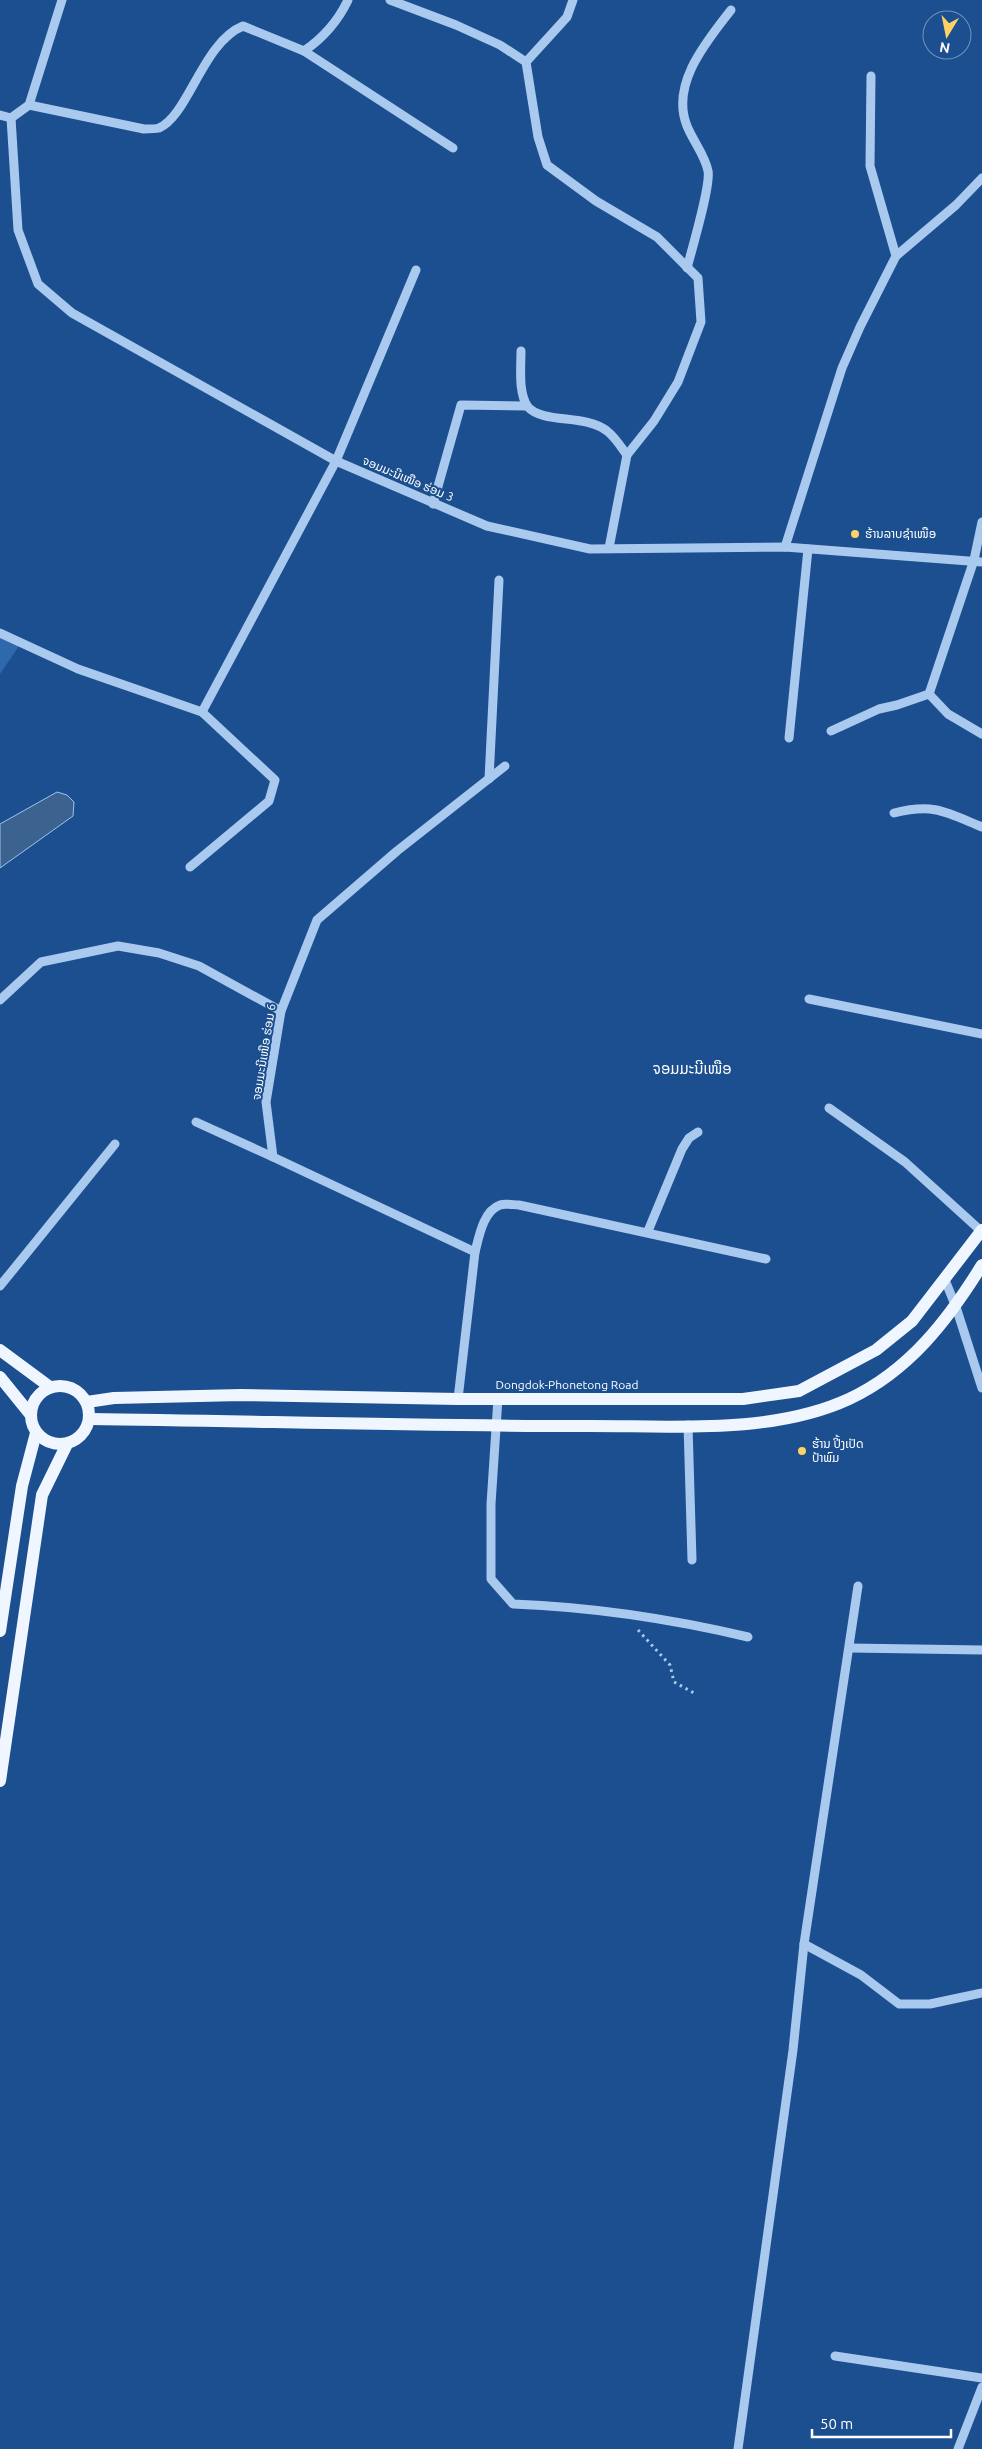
<svg xmlns="http://www.w3.org/2000/svg" width="982" height="2449" font-family="Ubuntu,'Noto Sans Lao',sans-serif">
<style>
.green{fill:#2e69ad}
.water{fill:#3c6290;stroke:#9cc4f0}
.lines{fill:none;stroke-linecap:round;stroke-linejoin:round}
.path{stroke:#a9c9ee;stroke-width:3;stroke-dasharray:2.5 4;stroke-linecap:butt}
.minor{stroke:#a9c9ee;stroke-width:9}
.major{stroke:#f0f6ff;stroke-width:12}
.poi-dot{fill:#ffd166;stroke:#1b4f8f;stroke-width:2}
.labels{text-anchor:middle;stroke-width:4;stroke-linejoin:round;paint-order:stroke}
.street-label{font-size:12px;fill:#fff;stroke:#1b4f8f}
.poi-label{font-size:12px;fill:#fff;stroke:#1b4f8f;text-anchor:start}
.quarter-label{font-size:15px;fill:#fff;stroke:#1b4f8f}
</style>
<rect width="100%" height="100%" fill="#1b4f8f"/>
<polygon class="green" points="0,633 21,643 0,674"/>
<polygon class="water" points="57,792 67,795 74,802 73,816 0,868 0,824"/>
<g class="lines">
<polyline class="path" points="638,1630 670,1665 674,1682 694,1693"/>
<g class="minor">
<polyline points="390,0 456,25 500,45 526,62 538,137 547,165 596,201 657,237 698,278 701,322 678,382 654,421 627,455 609,548"/>
<polyline points="304,51 453,148"/>
<polyline points="526,62 567,17 573,0"/>
<polyline points="871,76 870,166 896,256"/>
<path d="M 29,105 L 144,129 C 148,129 155,129 159,128 C 188,116 203,42 243,26 L 304,51 C 323,38 338,21 348,0"/>
<polyline points="0,115 11,118"/>
<polyline points="11,118 18,230 38,284 72,313 336,461 487,526 590,549 785,547 982,562"/>
<polyline points="11,118 29,105 62,0"/>
<path d="M 687,268 C 692,249 711,185 708,171 C 705,155 693,141 687,126 C 670,84 707,41 731,10"/>
<path d="M 521,351 C 521,367 518,394 528,407 C 543,424 587,414 607,431 C 615,437 621,447 627,455"/>
<polyline points="433,504 461,405 527,406"/>
<polyline points="785,547 842,368 860,327 896,256 956,205 982,178"/>
<polyline points="0,633 78,669 202,712 275,780 269,801 190,867"/>
<polyline points="929,694 948,714 982,734"/>
<polyline points="202,712 336,461 416,270"/>
<polyline points="831,731 879,709 897,705 929,694 974,560 982,522"/>
<polyline points="789,738 808,549"/>
<polyline points="489,779 499,580"/>
<path d="M 894,813 C 934,803 946,812 982,827"/>
<polyline points="809,999 982,1034"/>
<polyline points="0,1000 41,962 118,946 159,953 199,966 281,1011"/>
<polyline points="829,1108 905,1162 981,1231"/>
<polyline points="196,1122 273,1157"/>
<polyline points="648,1231 682,1149 689,1138 698,1132"/>
<path d="M 475,1252 C 479,1237 483,1211 500,1205 C 505,1203 514,1205 519,1205 L 766,1259"/>
<polyline points="945,1280 956,1307 982,1388"/>
<polyline points="0,1286 115,1144"/>
<path d="M 498,1398 L 491,1504 L 491,1579 L 513,1604 C 592,1607 672,1619 748,1637"/>
<polyline points="458,1399 475,1252 273,1157 266,1102 281,1011 317,920 397,851 505,766"/>
<polyline points="688,1425 692,1560"/>
<polyline points="850,1648 982,1650"/>
<polyline points="804,1944 861,1975 899,2004 930,2004 982,1993"/>
<polyline points="835,2356 982,2378"/>
<polyline points="738,2449 793,2050 804,1944 858,1586"/>
<polyline points="958,2449 982,2387"/>
</g>
<g class="major">
<polyline points="0,1350 50,1387"/>
<polyline points="0,1377 30,1414"/>
<circle cx="60" cy="1415" r="29"/>
<polyline points="87,1402 114,1398 241,1395 458,1399 743,1399 799,1391 876,1350 912,1321 982,1230"/>
<path d="M 90,1419 C 253,1421 416,1426 579,1426 C 665,1425 769,1436 849,1399 C 909,1371 948,1320 982,1265"/>
<polyline points="0,1631 22,1486 36,1433"/>
<polyline points="0,1781 42,1495 67,1444"/>
</g>
</g>
<g class="poi-dot">
<circle cx="855" cy="534" r="5"/>
<circle cx="802" cy="1451" r="5"/>
</g>
<g class="labels">
<g class="street-label">
<text transform="translate(408 479) rotate(23)" y="4">ຈອມມະນີເໜືອ ຮ່ອມ 3</text>
<text transform="translate(264 1052) rotate(-81)" y="4">ຈອມມະນີເໜືອ ຮ່ອມ 6</text>
<text x="567" y="1389">Dongdok-Phonetong Road</text>
</g>
<g class="poi-label">
<text x="865" y="538">ຮ້ານລາບຊຳເໜືອ</text>
<text x="812" y="1448">ຮ້ານ ປີ້ງເປັດ<tspan x="812" dy="14">ປ້າພົມ</tspan></text>
</g>
<g class="quarter-label">
<text x="692" y="1074">ຈອມມະນີເໜືອ</text>
</g>
</g>
<g transform="translate(947 35) rotate(190)"><circle r="24" fill="#1b4f8f" stroke="#7695bc"/>
<path d="M0-4L9 19L0 12L-9 19Z" fill="#ffd166"/>
<text y="-8" font-size="14" font-weight="bold" text-anchor="middle" fill="#ffffff">N</text>
</g>
<path d="M812 2429v8h139v-8" fill="none" stroke="#ffffff" stroke-width="2.5"/>
<text x="820" y="2429" font-size="15" fill="#ffffff" stroke="#1b4f8f" stroke-width="4" paint-order="stroke">50 m</text>
</svg>
